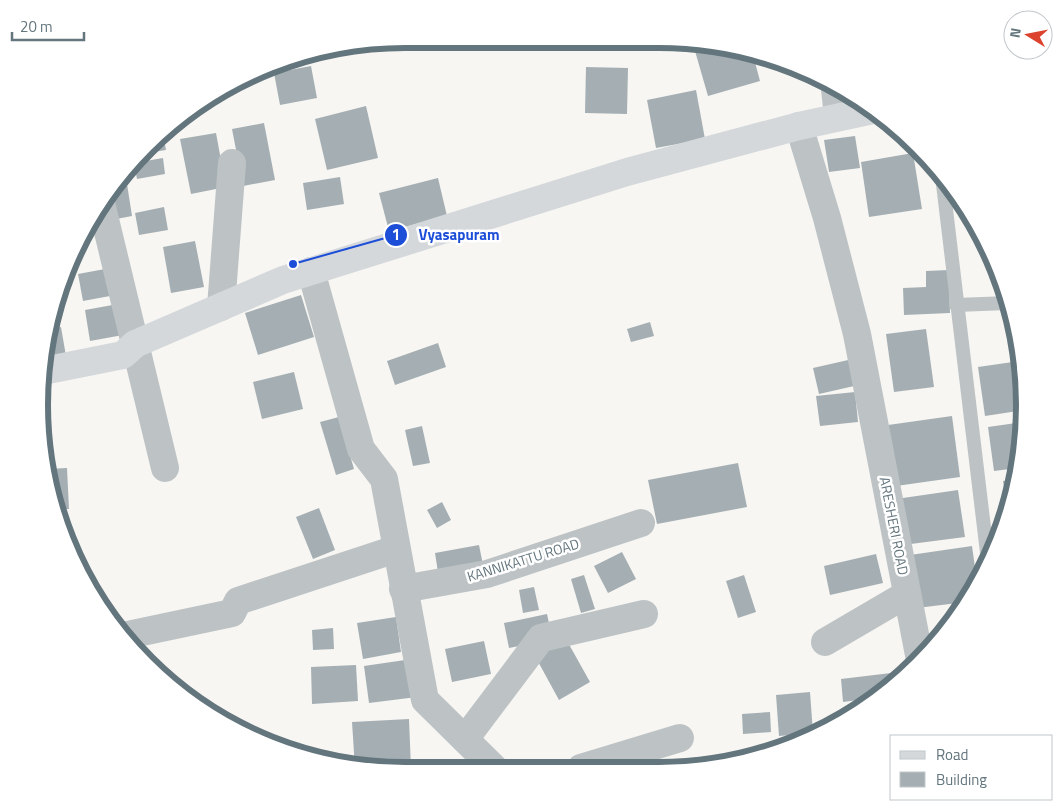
<svg xmlns="http://www.w3.org/2000/svg" width="1063" height="810" font-family="'Titillium Web',sans-serif">
<style>
.building{fill:#a5afb3}
.lines{fill:none;stroke-linecap:round;stroke-linejoin:round}
.service{stroke:#bdc3c5;stroke-width:14}
.minor{stroke:#bdc3c5;stroke-width:28}
.secondary{stroke:#d4d8db;stroke-width:28}
.labels{text-anchor:middle;stroke-width:5;stroke-linejoin:round;paint-order:stroke}
.street-label{font-size:14px;fill:#63757d;stroke:#fff}
.rim{fill:none;stroke:#63757d;stroke-width:6}
.leader{fill:none;stroke:#1d4ed8;stroke-width:2}
.callout-dot{fill:#1d4ed8;stroke:#fff;stroke-width:2}
.mark-label{font-size:15px;text-anchor:middle;font-weight:bold;fill:#fff}
.callout-label{font-size:15px;text-anchor:middle;font-weight:bold;fill:#1d4ed8;stroke:#fff;stroke-width:5;stroke-linejoin:round;paint-order:stroke}
</style>
<rect width="100%" height="100%" fill="#f7f6f3"/>
<g class="building">
<polygon points="717,45 752,51 760,81 708,96 695,51"/>
<polygon points="311,66 317,98 280,105 274,73"/>
<polygon points="586,67 628,68 627,114 585,113"/>
<polygon points="696,90 705,139 656,148 647,100"/>
<polygon points="366,106 378,158 327,170 315,119"/>
<polygon points="264,123 275,180 243,186 232,129"/>
<polygon points="216,133 226,187 191,194 180,139"/>
<polygon points="163,134 166,150 140,154 146,146"/>
<polygon points="855,136 860,168 829,172 824,140"/>
<polygon points="913,153 922,209 869,217 861,162"/>
<polygon points="163,158 165,174 137,179 134,163"/>
<polygon points="340,177 344,204 307,210 303,183"/>
<polygon points="438,178 447,216 389,231 379,193"/>
<polygon points="127,184 132,216 111,220 107,200 117,186"/>
<polygon points="164,207 168,230 139,235 135,213"/>
<polygon points="195,241 204,287 171,293 163,247"/>
<polygon points="105,269 110,296 83,301 78,274"/>
<polygon points="949,270 950,313 904,315 903,288 926,287 926,271"/>
<polygon points="301,295 314,337 258,355 245,313"/>
<polygon points="118,304 123,335 90,341 85,310"/>
<polygon points="650,322 654,336 631,342 627,329"/>
<polygon points="61,327 66,356 47,360 45,347 47,330"/>
<polygon points="926,329 934,387 894,392 886,334"/>
<polygon points="438,343 446,367 395,385 387,361"/>
<polygon points="857,358 863,384 819,394 813,368"/>
<polygon points="1020,361 1024,410 985,416 978,367"/>
<polygon points="294,372 303,409 262,419 253,382"/>
<polygon points="855,392 858,422 820,426 816,396"/>
<polygon points="952,416 960,477 896,486 888,425"/>
<polygon points="339,417 354,469 336,475 320,422"/>
<polygon points="1023,422 1018,468 994,471 988,427"/>
<polygon points="422,426 430,463 413,466 405,430"/>
<polygon points="738,463 747,507 657,524 648,480"/>
<polygon points="67,468 69,509 55,509 47,469"/>
<polygon points="1016,479 1007,510 1003,481"/>
<polygon points="958,490 965,537 903,545 896,499"/>
<polygon points="442,502 451,520 437,528 427,510"/>
<polygon points="319,508 335,550 313,559 296,517"/>
<polygon points="479,545 484,570 439,579 435,553"/>
<polygon points="972,546 977,582 966,602 917,608 910,555"/>
<polygon points="622,552 636,579 608,593 594,566"/>
<polygon points="876,554 883,583 830,595 824,566"/>
<polygon points="584,575 595,609 581,613 571,579"/>
<polygon points="744,575 756,612 738,618 726,581"/>
<polygon points="534,587 539,610 523,613 519,590"/>
<polygon points="547,614 550,628 527,633 529,644 509,648 504,623"/>
<polygon points="396,617 401,652 363,659 357,623"/>
<polygon points="333,628 334,649 313,650 312,630"/>
<polygon points="566,639 590,682 559,700 535,656"/>
<polygon points="484,641 491,674 452,682 445,649"/>
<polygon points="412,659 417,697 369,703 364,666"/>
<polygon points="356,665 358,701 312,704 311,667"/>
<polygon points="891,673 892,685 875,698 843,702 841,679"/>
<polygon points="810,692 813,733 779,736 776,695"/>
<polygon points="770,712 771,732 743,734 742,714"/>
<polygon points="409,719 411,768 355,768 352,722"/>
<polygon points="646,756 647,768 626,768"/>
<polygon points="339,759 339,764 324,760"/>
</g>
<g class="lines">
<g class="service">
<polyline points="942,176 988,561"/>
<polyline points="956,305 1008,303"/>
</g>
<g class="minor">
<polyline points="835,89 838,117"/>
<polyline points="799,126 827,218 857,334 920,660"/>
<polyline points="102,207 165,468"/>
<polyline points="311,271 361,449 384,479 425,700 494,768"/>
<polyline points="221,307 232,163"/>
<polyline points="403,589 487,574 641,523"/>
<polyline points="123,636 232,613 238,601 396,549"/>
<polyline points="825,642 907,594"/>
<polyline points="465,739 541,638 644,614"/>
<polyline points="581,768 680,738"/>
</g>
<polyline class="secondary" points="43,371 123,355 135,344 283,280 627,172 799,126 873,110"/>
</g>
<g class="labels">
<g class="street-label">
<text transform="translate(894 526) rotate(79)" y="5">ARESHERI ROAD</text>
<text transform="translate(523 560) rotate(-17)" y="5">KANNIKATTU ROAD</text>
</g>
</g>
<path d="M0 0H1063V810H0ZM405 48H659A357 357 0 0 1 1016 405V405A357 357 0 0 1 659 762H405A357 357 0 0 1 48 405V405A357 357 0 0 1 405 48Z" fill="#fff" fill-rule="evenodd"/>
<path class="rim" d="M405 48H659A357 357 0 0 1 1016 405V405A357 357 0 0 1 659 762H405A357 357 0 0 1 48 405V405A357 357 0 0 1 405 48Z"/>
<path class="leader" d="M293 264L396 235"/>
<g class="callout-dot">
<circle cx="293" cy="264" r="5"/>
<circle cx="396" cy="235" r="12"/>
</g>
<g class="mark-label">
<text x="396" y="240">1</text>
</g>
<g class="callout-label">
<text x="459" y="240">Vyasapuram</text>
</g>
<rect x="890" y="735" width="162" height="65" fill="#ffffff" stroke="#c1c8cb"/>
<rect x="900" y="751" width="25" height="8" fill="#d4d8db" stroke="#c1c8cb"/>
<text x="936" y="760" font-size="15" fill="#63757d">Road</text>
<rect x="900" y="772" width="25" height="15" fill="#a5afb3" stroke="#c1c8cb"/>
<text x="936" y="785" font-size="15" fill="#63757d">Building</text>
<g transform="translate(1028 35) rotate(280)"><circle r="24" fill="#ffffff" stroke="#c1c8cb"/>
<path d="M0-4L9 19L0 12L-9 19Z" fill="#dc432e"/>
<text y="-8" font-size="14" font-weight="bold" text-anchor="middle" fill="#63757d">N</text>
</g>
<path d="M12 32v8h72v-8" fill="none" stroke="#63757d" stroke-width="2.5"/>
<text x="20" y="32" font-size="15" fill="#63757d" stroke="#ffffff" stroke-width="4" paint-order="stroke">20 m</text>
</svg>
